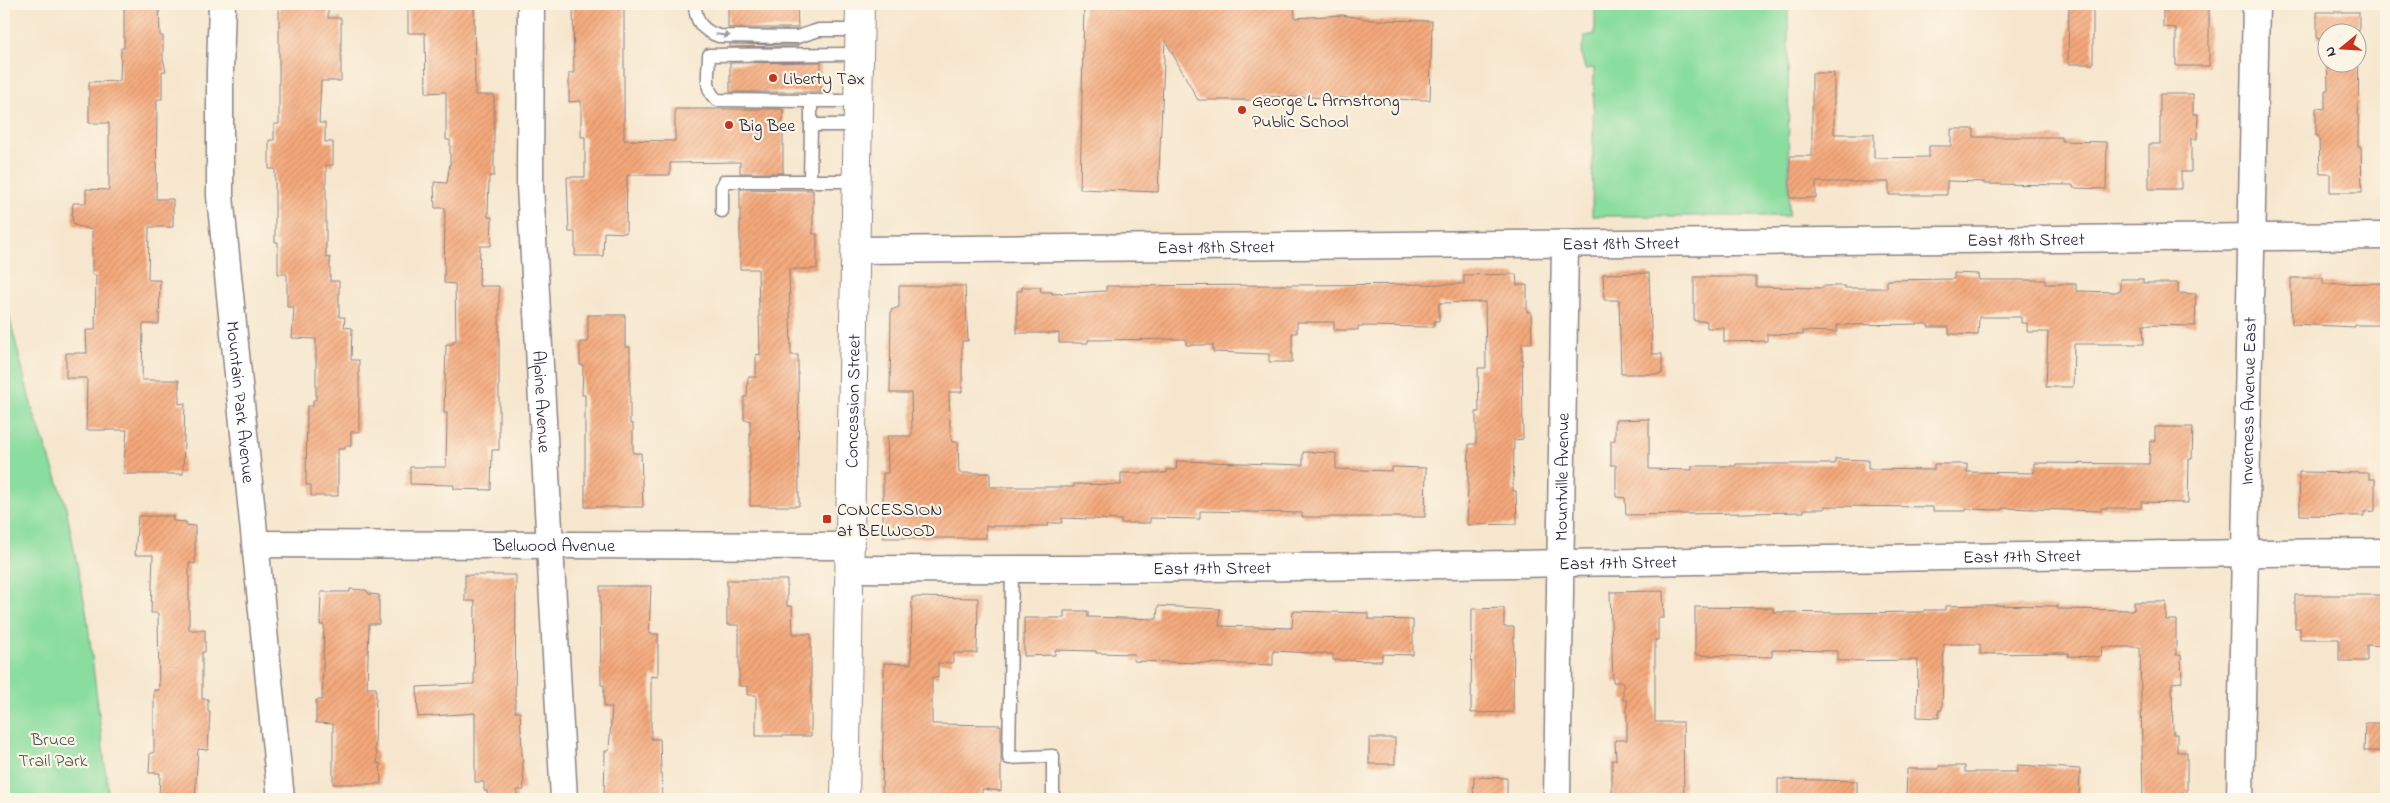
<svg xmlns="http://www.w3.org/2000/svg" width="2390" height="803" font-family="'Indie Flower',sans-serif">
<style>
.green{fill:#89dd9f;stroke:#56806d}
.building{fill:url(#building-hatch);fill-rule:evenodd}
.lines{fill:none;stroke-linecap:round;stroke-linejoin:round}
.lane-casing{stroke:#8c8484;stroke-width:15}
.street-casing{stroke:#8c8484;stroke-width:29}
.secondary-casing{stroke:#8c8484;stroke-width:30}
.lane{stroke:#fff;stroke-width:12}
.street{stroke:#fff;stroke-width:26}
.secondary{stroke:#fff;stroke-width:28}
.oneway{fill:#9c9ca7}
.poi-dot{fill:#c8321e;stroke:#fcf5e5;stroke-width:2}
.labels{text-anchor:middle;stroke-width:4.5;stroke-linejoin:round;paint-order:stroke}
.poi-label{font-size:18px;fill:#22223b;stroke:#fcf5e5;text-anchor:start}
.street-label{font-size:18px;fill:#22223b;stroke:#fcf5e5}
.park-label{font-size:18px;fill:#415a59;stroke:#fcf5e5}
</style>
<defs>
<pattern id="building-hatch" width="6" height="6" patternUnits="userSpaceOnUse" patternTransform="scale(1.25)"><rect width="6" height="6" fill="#f4a87a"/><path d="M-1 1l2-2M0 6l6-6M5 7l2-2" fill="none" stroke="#d1906a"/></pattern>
</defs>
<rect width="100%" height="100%" fill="#fcf5e5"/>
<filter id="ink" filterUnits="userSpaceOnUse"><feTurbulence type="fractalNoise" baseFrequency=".02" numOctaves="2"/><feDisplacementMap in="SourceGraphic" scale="10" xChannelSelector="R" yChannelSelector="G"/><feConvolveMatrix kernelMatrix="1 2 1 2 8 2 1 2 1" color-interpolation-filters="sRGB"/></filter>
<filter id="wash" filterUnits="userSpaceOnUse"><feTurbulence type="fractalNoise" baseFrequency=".0096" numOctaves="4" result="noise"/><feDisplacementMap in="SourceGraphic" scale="20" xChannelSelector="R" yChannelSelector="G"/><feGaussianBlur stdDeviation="1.12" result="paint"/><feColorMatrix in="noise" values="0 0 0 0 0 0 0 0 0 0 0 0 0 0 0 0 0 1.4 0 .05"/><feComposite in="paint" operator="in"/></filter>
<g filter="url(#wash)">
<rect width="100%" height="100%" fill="#f6e6cd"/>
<g class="green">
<polygon points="1595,4 1788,4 1789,216 1592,216 1594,68 1585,69 1581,53 1585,36 1595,34"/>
<polygon points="4,295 32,408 65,502 87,616 109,799 4,799"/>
</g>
<g id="blocks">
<g class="building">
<polygon points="279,4 328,4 328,18 341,18 341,81 321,81 319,123 325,123 325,142 333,142 333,165 326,165 326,258 330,257 330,281 339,281 339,317 345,317 344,327 352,328 351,360 359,360 359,432 351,432 351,446 345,446 345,449 338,449 338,496 311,496 311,485 306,485 307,406 313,406 313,400 316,400 316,339 292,338 294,307 287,307 287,274 278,274 278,242 275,242 275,169 269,169 269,140 274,140 274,124 279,124"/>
<polygon points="433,4 474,4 475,95 494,95 494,176 489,176 488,217 492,217 491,246 480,246 479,286 499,286 499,450 492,450 491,490 454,489 454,485 410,484 410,467 446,467 447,413 444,413 446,344 453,344 453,341 456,341 455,284 444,283 445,208 435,208 434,182 447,183 450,163 450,140 446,140 446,92 426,93 425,33 408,33 408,8 433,8"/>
<polygon points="573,4 624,4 624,140 675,141 675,109 783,109 783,173 740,173 740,162 670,163 670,175 627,175 626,233 604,232 603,256 575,256 575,232 569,232 567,177 585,177 585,137 581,137 581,101 569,102 569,73 574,73"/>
<polygon points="728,4 797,4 798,28 728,28"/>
<polygon points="1084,4 1294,4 1295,18 1342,15 1372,20 1432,21 1430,100 1258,96 1258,100 1198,100 1165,40 1158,192 1080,189"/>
<polygon points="2069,4 2093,4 2093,64 2068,64"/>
<polygon points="2163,4 2209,4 2209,66 2176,66 2176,28 2163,27"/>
<polygon points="124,6 159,6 160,36 163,36 163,59 166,71 162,71 162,99 157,99 156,199 173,199 173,227 149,227 148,280 160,280 159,324 143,324 142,380 179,380 179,404 185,403 183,474 123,474 127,430 86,430 87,378 66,378 66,353 87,353 86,330 95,330 96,275 92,275 92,230 74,225 72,218 73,203 86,203 86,189 109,190 109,123 89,123 89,82 120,81 121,48 124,48"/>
<path d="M 2317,12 L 2359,12 L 2358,147 L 2361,147 L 2362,192 L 2330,192 L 2330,174 L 2320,174 L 2319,136 L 2316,136 L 2316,108 L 2325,109 L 2325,90 L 2328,90 L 2327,39 L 2317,39 ZM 2328,32 L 2358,32 L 2358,62 L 2328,62 Z"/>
<polygon points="730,44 798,45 798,46 730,47"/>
<polygon points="821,62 821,92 730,92 730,63"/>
<polygon points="1812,73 1834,73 1834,134 1874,134 1874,158 1929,157 1929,146 1951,146 1951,129 1974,129 1974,137 2062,137 2062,141 2107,142 2106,189 2073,188 2073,185 1984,184 1984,182 1947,181 1947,195 1889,195 1889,182 1816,182 1816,198 1790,198 1790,156 1812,156"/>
<polygon points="2160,94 2193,94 2193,114 2198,114 2197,139 2191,139 2191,172 2181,172 2181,189 2149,189 2149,144 2160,144"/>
<polygon points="740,189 813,190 813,234 817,234 817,269 789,269 791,355 798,355 799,506 750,506 750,420 744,420 744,397 747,397 748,377 756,377 756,354 760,355 758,269 740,269"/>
<polygon points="1649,273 1652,354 1662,354 1662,374 1621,374 1619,300 1604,300 1603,274"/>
<polygon points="1954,273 1978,274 1979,280 2045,280 2045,284 2076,284 2076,291 2120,292 2120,279 2143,279 2143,283 2178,283 2178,293 2196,294 2195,326 2143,325 2144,344 2074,344 2073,387 2046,387 2048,332 2027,332 2027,323 2021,323 2021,317 1979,317 1978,335 1949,334 1949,327 1928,327 1928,324 1837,325 1837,332 1803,331 1803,335 1767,334 1767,341 1724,342 1724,328 1707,328 1707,321 1694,321 1694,277 1756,277 1756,287 1823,288 1823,286 1845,286 1845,288 1887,288 1887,280 1954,279"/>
<polygon points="1516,274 1517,285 1527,285 1527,312 1531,312 1532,343 1522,343 1523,439 1514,440 1513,491 1516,491 1517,524 1467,525 1469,444 1476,444 1476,412 1479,412 1478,368 1486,368 1485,302 1439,303 1439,321 1434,321 1434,327 1358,326 1358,330 1334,330 1334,322 1297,322 1297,333 1292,333 1292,362 1269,362 1269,354 1213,352 1213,345 1186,345 1186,339 1088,340 1088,343 1059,343 1059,333 1017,333 1017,291 1022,291 1022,287 1040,287 1041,292 1052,292 1052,294 1106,291 1106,286 1464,284 1464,275"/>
<polygon points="2291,278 2323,278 2323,284 2382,283 2382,325 2355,325 2355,327 2292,324"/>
<polygon points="899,286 965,286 968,341 962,341 962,392 949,392 950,432 952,442 958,442 959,473 990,473 990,487 1074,487 1074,484 1121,485 1121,473 1167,473 1167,470 1176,470 1177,461 1303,465 1303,452 1336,453 1336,469 1392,471 1392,467 1426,468 1425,517 1302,517 1302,513 1200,511 1200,519 1150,518 1150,523 1121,523 1121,520 1062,518 1062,523 1049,523 1048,526 986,526 986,538 883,538 883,473 888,473 887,436 911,436 912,433 911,393 890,393 891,310 899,307"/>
<polygon points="588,315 625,315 625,347 630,347 630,424 633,424 633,453 641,453 643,507 585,507 585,395 582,395 583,365 580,365 580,342 588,342"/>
<polygon points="1649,419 1649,469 1692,470 1692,466 1736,466 1736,464 1835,464 1835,459 1868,460 1868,469 1934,470 1934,464 1967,464 1967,472 2034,473 2034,463 2149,464 2150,441 2155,441 2155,427 2193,427 2192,459 2189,459 2188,503 2141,502 2141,508 2101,508 2101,511 2002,508 2002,510 1966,509 1966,511 1933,511 1933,507 1825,506 1825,509 1804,509 1804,512 1626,515 1625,498 1616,497 1616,465 1611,465 1611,441 1615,440 1615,420"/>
<polygon points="2299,472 2369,473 2369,479 2375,479 2375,511 2364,512 2364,516 2300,515"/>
<polygon points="138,516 173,516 173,521 186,522 186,525 195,526 195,564 189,563 189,630 205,630 205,652 202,652 202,699 208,699 208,712 210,712 208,750 198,749 195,799 159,799 160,773 149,773 150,753 154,753 154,690 159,690 158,613 151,613 153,555 135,555"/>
<polygon points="465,575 516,575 515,712 520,712 524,790 517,790 517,799 488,799 487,791 484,791 484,782 475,782 475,713 418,717 417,687 474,684 475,601 465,601"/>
<polygon points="727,580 787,580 787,606 792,606 793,634 811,634 811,736 756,736 756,695 747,695 747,686 739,686 739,625 727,625"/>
<polygon points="600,586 651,586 649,634 658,634 658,677 651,676 651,739 660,739 662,799 604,799 605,751 609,751 612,707 604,707 604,685 601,685"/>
<polygon points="350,589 366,590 369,594 379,595 379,624 369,624 367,688 376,688 375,752 377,752 377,764 380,763 381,784 333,784 333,724 316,723 316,700 322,700 324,625 320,625 321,592 350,592"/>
<polygon points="1663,591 1664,618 1658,618 1658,640 1655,640 1655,722 1683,722 1684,799 1612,799 1612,760 1616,760 1615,740 1627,740 1627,700 1623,700 1623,682 1613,682 1610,592"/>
<polygon points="2295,595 2386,595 2386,646 2367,645 2367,661 2339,661 2339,639 2300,639 2300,628 2295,628"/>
<polygon points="912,597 978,598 977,653 953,653 953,663 938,663 938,678 932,677 932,724 1001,725 1001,791 982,789 982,799 882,799 884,663 911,664"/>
<polygon points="2134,602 2166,602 2166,620 2176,620 2176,655 2181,655 2182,682 2172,683 2173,734 2177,734 2177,752 2187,752 2187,799 2143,799 2140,647 2102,647 2101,657 2068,656 2069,653 1980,654 1980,644 1944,644 1942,710 1939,710 1939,718 1917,717 1918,660 1837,661 1837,651 1772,650 1772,657 1695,655 1695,607 1773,608 1773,612 1838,613 1924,612 1924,610 1945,610 1945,606 1981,605 2057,606 2057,609 2134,610"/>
<polygon points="1158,606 1220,609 1219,626 1292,628 1293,611 1368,613 1368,619 1413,620 1413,655 1382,654 1382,661 1333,660 1333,654 1273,651 1273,665 1133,661 1134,654 1096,653 1096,651 1055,650 1055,655 1024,656 1024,618 1064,618 1064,611 1088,611 1088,617 1157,619"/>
<polygon points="1504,608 1504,627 1514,627 1513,712 1471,713 1472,609"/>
<polygon points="2365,723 2386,723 2386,751 2364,751"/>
<rect x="1369" y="738" width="26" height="26"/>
<polygon points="2017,765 2080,769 2079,799 1906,799 1907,769 1939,769 1939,766 1965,766 1965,772 2017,772"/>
<polygon points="1474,777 1507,778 1507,799 1473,799"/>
<polygon points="1778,779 1857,781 1857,799 1778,799"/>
</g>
</g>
</g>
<g filter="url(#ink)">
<use href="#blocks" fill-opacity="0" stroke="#8c8484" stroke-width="1"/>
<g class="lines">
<g class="lane-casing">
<g id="lane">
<path d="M 695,4 C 695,22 703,31 719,36 L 797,37 L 819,30 L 859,30"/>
<path d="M 811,101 L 718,100 C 703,92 709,69 709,55 L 858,54"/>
<polyline points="811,125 811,101 858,101"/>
<polyline points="856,181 810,181 811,125 857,125"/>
<polyline points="722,211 722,187 725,181 810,181"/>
<polyline points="1012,569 1009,758 1053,756 1053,799"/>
</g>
</g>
<g class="street-casing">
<g id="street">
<path id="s1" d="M 222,4 L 220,71 L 220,196 L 281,799"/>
<path id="s2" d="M 531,4 L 530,185 L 564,799"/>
<path id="s3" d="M 856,250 L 2386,236"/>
<path id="s4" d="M 256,544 L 850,546"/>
<path id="s5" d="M 850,569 C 1362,571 1874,555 2386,552"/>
<path id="s6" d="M 1557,799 L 1565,244"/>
<path id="s7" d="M 2240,799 L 2256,4"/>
</g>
</g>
<g class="secondary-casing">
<g id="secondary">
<path id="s8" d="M 845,799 L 860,4"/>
</g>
</g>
<use href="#lane" class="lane"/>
<use href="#street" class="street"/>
<use href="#secondary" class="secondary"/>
</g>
<defs><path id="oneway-solid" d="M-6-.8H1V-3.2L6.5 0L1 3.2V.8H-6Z" transform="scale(1.25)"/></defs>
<use class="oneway" href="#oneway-solid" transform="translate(723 35) rotate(6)"/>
</g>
<g class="poi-dot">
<circle cx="773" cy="78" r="5"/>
<circle cx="1242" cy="110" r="5"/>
<circle cx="729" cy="125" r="5"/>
<rect x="822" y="514" width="10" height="10" rx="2.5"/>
</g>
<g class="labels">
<g class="poi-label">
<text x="783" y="84">Liberty Tax</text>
<text x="1252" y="106">George L. Armstrong<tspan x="1252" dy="21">Public School</tspan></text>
<text x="739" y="131">Big Bee</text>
<text x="837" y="515">CONCESSION<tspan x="837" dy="21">at BELWOOD</tspan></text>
</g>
<g class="street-label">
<text dy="6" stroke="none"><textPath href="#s3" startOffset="1170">East 18th Street</textPath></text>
<text dy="6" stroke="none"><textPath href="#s3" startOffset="765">East 18th Street</textPath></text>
<text dy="6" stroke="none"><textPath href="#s3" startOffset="360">East 18th Street</textPath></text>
<text dy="6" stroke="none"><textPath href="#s8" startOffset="398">Concession Street</textPath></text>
<text dy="6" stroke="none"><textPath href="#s7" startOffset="398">Inverness Avenue East</textPath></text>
<text dy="6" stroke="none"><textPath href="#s1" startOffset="399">Mountain Park Avenue</textPath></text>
<text dy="6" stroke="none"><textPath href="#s2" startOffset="398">Alpine Avenue</textPath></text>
<text dy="6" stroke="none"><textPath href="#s6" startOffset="322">Mountville Avenue</textPath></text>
<text dy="6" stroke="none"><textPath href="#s4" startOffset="298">Belwood Avenue</textPath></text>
<text dy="6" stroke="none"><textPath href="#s5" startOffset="1172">East 17th Street</textPath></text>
<text dy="6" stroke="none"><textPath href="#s5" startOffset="768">East 17th Street</textPath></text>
<text dy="6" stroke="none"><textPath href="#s5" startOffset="362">East 17th Street</textPath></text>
</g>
<g class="park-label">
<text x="53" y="745">Bruce<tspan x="53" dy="21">Trail Park</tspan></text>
</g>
</g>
<rect width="2390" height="803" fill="none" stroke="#fcf5e5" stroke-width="20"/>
<g transform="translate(2342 48) rotate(252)"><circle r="24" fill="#fcf5e5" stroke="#a5a1a1"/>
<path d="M0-4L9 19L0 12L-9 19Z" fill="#c8321e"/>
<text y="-8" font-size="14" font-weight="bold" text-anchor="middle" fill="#22223b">N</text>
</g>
</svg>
